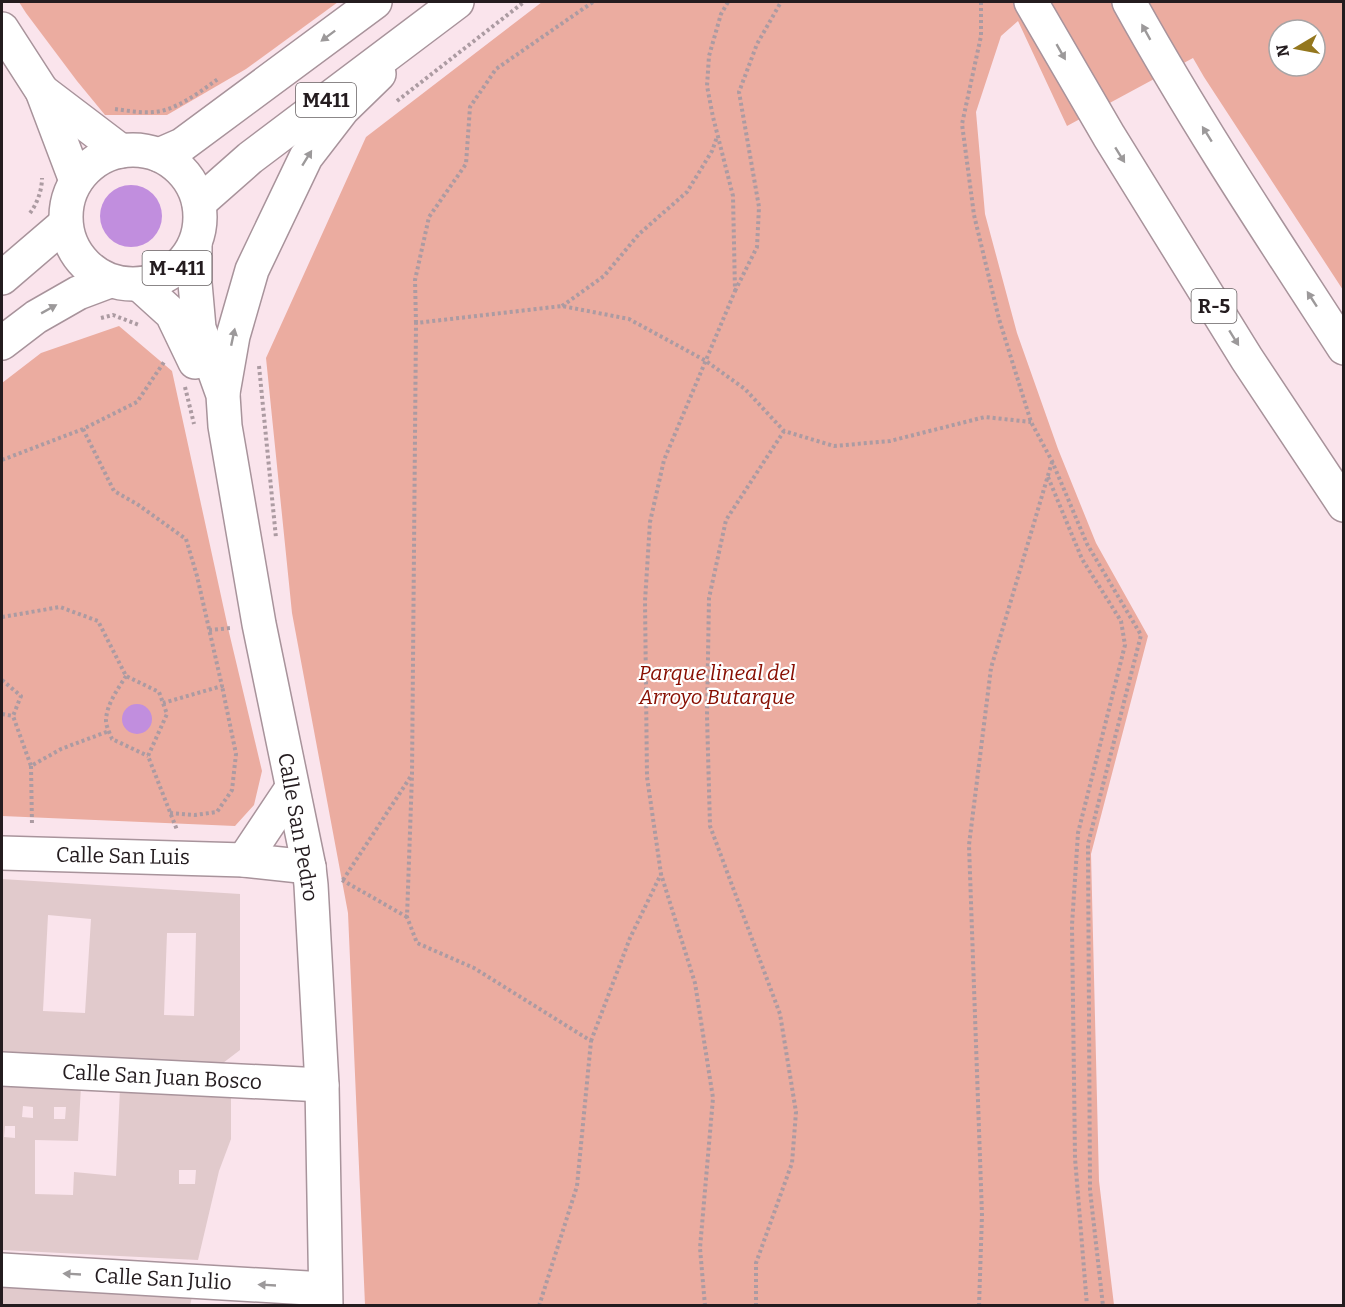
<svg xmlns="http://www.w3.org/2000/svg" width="1345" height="1307" font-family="Bitter,serif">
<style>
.green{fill:#ebaca0;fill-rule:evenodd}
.water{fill:#c18ede}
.building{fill:#e1cacc;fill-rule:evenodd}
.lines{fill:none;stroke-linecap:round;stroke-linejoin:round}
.minor-casing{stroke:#a8939b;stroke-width:36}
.major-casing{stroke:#a8939b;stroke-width:36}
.highway-casing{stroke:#a8939b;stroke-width:36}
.path{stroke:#ac9ba2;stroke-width:4;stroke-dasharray:3 3;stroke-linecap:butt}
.minor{stroke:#fff;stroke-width:33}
.major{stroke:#fff;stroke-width:33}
.highway{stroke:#fff;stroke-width:33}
.oneway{fill:#9c999a}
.labels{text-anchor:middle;stroke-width:4.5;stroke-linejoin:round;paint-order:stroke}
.shield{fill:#fff;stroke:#666062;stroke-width:1.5}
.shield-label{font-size:20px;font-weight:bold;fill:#241c1f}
.park-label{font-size:21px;font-style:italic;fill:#870e01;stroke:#fff}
.street-label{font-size:21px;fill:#241c1f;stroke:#fff}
</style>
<rect width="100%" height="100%" fill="#fae4ec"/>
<g class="green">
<polygon points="19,2 338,2 246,69 167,115 105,115 77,81 26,13"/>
<path d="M 542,2 L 1343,2 L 1343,290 L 1204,77 L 1193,58 L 1067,126 L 1018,21 L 1001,36 L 976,112 L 985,214 L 1017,333 L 1058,449 L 1096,543 L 1148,636 L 1091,854 L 1099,1181 L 1114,1305 L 365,1305 L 348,913 L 292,613 L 266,358 L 366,137 ZM 1279,30 L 1315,30 L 1315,66 L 1279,66 Z"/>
<polygon points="119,326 172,371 228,628 262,771 254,805 235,826 2,816 2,383 41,353"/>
</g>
<g class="water">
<circle cx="131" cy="216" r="31"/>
<circle cx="137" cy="719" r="15"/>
</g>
<g class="building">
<path d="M 2,879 L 240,894 L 240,1050 L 223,1063 L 83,1056 L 2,1054 ZM 48,915 L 91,919 L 85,1013 L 43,1011 ZM 167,933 L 196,933 L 194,1016 L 164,1015 Z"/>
<path d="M 2,1084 L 81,1086 L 78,1141 L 35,1140 L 35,1194 L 73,1195 L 74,1172 L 116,1176 L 120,1088 L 231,1093 L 231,1139 L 219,1171 L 198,1260 L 2,1250 ZM 23,1106 L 33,1107 L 33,1118 L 22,1117 ZM 54,1107 L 66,1107 L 65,1119 L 54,1119 ZM 5,1126 L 15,1126 L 15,1138 L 4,1137 ZM 179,1170 L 196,1170 L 195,1184 L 179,1184 Z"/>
<polygon points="2,1283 193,1292 190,1306 2,1306"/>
</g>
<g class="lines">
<g class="minor-casing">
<g id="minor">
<polyline points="2,29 42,91 76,181"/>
<polyline points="42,91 121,151"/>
<polyline points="195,245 195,283 199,328 223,395 225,426 259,624 309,867 311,885 322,1085 326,1306"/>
<polyline points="140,285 172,314 195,362"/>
<polyline points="223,393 233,336 252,270 306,157 343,109 379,74"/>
<polyline points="2,853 244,860 309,867"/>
<polyline points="244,860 292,788"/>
<polyline points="2,1069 322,1085"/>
<polyline points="2,1270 325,1289"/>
</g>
</g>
<g class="major-casing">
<g id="major">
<circle cx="133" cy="217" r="67"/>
<polyline points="159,155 182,145 375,2"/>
<polyline points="199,203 250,158 457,2"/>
<polyline points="2,278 65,224"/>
<polyline points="2,343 36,317 78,293 110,281"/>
</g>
</g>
<g class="highway-casing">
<g id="highway">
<polyline points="1031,2 1109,136 1247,359 1344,505"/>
<path d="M 1129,2 C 1195,121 1270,234 1344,348"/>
</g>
</g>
<g class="path">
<polyline points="981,2 981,36 962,124 974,215 999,319 1031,422 1052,461 1087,544 1141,635 1088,844 1090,1190 1103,1306"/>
<polyline points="397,101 524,2"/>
<path d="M 115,109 C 130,111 146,114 161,111 C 182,106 201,91 218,79"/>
<path d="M 30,213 C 37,204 42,190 42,178"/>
<polyline points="735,291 757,247 759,207 739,92 757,44 781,2"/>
<polyline points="562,306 604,276 639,234 687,192 712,151 717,137"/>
<polyline points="101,318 113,315 139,325"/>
<polyline points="416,323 415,280 429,217 466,164 470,107 496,69 593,2"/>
<polyline points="259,366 276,538"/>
<polyline points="185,387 194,424"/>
<polyline points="83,429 114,491 137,504 186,539 197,576 222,686 163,703"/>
<polyline points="2,460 83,429 137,402 164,362"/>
<polyline points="1048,477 1082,559 1121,621 1125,645 1078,833 1072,925 1075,1158 1087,1306"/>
<polyline points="2,617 60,607 98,621 126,676 159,692 167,714 148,756 177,830"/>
<polyline points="209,630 231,628"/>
<path d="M 126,676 C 118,689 106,705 106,721 C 106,726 110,734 112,739 L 148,756"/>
<polyline points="2,680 21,696 13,716 31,766 61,749 109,731"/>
<polyline points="2,714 13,716"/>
<polyline points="31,766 32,825"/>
<polyline points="170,813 195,815 217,812 232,790 236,754 222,686"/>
<polyline points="342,880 407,917"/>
<polyline points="343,880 411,776"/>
<polyline points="591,1041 630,938 661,874"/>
<polyline points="539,1306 577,1186 591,1041 474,968 417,943 407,917 412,775 416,323 562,306 629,319 706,361 745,389 784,431 834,446 890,441 985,417 1031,422"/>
<polyline points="705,1306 700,1248 713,1098 695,983 661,874 647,777 645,601 650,522 664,460 735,291 733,196 713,117 707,86 709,56 721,14 728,2"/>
<polyline points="756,1306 756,1263 792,1163 796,1112 780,1014 710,826 707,716 709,598 726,520 784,431"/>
<polyline points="979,1306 982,1215 969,845 991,668 1052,462"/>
</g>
<use href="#minor" class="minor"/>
<use href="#major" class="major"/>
<use href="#highway" class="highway"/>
</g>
<defs><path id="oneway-solid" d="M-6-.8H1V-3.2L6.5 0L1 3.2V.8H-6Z" transform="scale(1.5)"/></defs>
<g class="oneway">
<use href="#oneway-solid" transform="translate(1146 32) rotate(-119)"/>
<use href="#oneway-solid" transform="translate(328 36) rotate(143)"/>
<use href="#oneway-solid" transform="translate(1061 52) rotate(60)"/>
<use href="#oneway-solid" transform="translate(1207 134) rotate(-122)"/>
<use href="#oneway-solid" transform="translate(1120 155) rotate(58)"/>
<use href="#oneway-solid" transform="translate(307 158) rotate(-58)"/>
<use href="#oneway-solid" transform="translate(1312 299) rotate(-123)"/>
<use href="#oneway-solid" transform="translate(49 309) rotate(-29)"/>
<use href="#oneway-solid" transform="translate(233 337) rotate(-78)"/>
<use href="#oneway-solid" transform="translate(1234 338) rotate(58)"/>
<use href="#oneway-solid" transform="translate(72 1274) rotate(-177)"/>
<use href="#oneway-solid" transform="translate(267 1285) rotate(-177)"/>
</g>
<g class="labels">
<g class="shield">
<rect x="296" y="83" width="60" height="34" rx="4.5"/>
<rect x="142.5" y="251" width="69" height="34" rx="4.5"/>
<rect x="1191.5" y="289" width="45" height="34" rx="4.5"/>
</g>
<g class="shield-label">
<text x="326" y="107">M411</text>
<text x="177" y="275">M-411</text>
<text x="1214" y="313">R-5</text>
</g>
<g class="park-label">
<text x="717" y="680">Parque lineal del<tspan x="717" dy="24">Arroyo Butarque</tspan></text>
</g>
<g class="street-label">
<text transform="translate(298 827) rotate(80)" y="7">Calle San Pedro</text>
<text transform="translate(123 856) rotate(1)" y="7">Calle San Luis</text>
<text transform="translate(162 1077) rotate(3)" y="7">Calle San Juan Bosco</text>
<text transform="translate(163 1279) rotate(3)" y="7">Calle San Julio</text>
</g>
</g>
<rect width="1345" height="1307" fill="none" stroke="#241c1f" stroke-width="6"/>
<g transform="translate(1297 48) rotate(260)"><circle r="28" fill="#ffffff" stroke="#a7a4a5" stroke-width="1.5"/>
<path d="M0-4.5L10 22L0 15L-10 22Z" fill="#94771e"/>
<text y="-9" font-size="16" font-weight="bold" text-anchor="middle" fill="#241c1f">N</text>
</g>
</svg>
